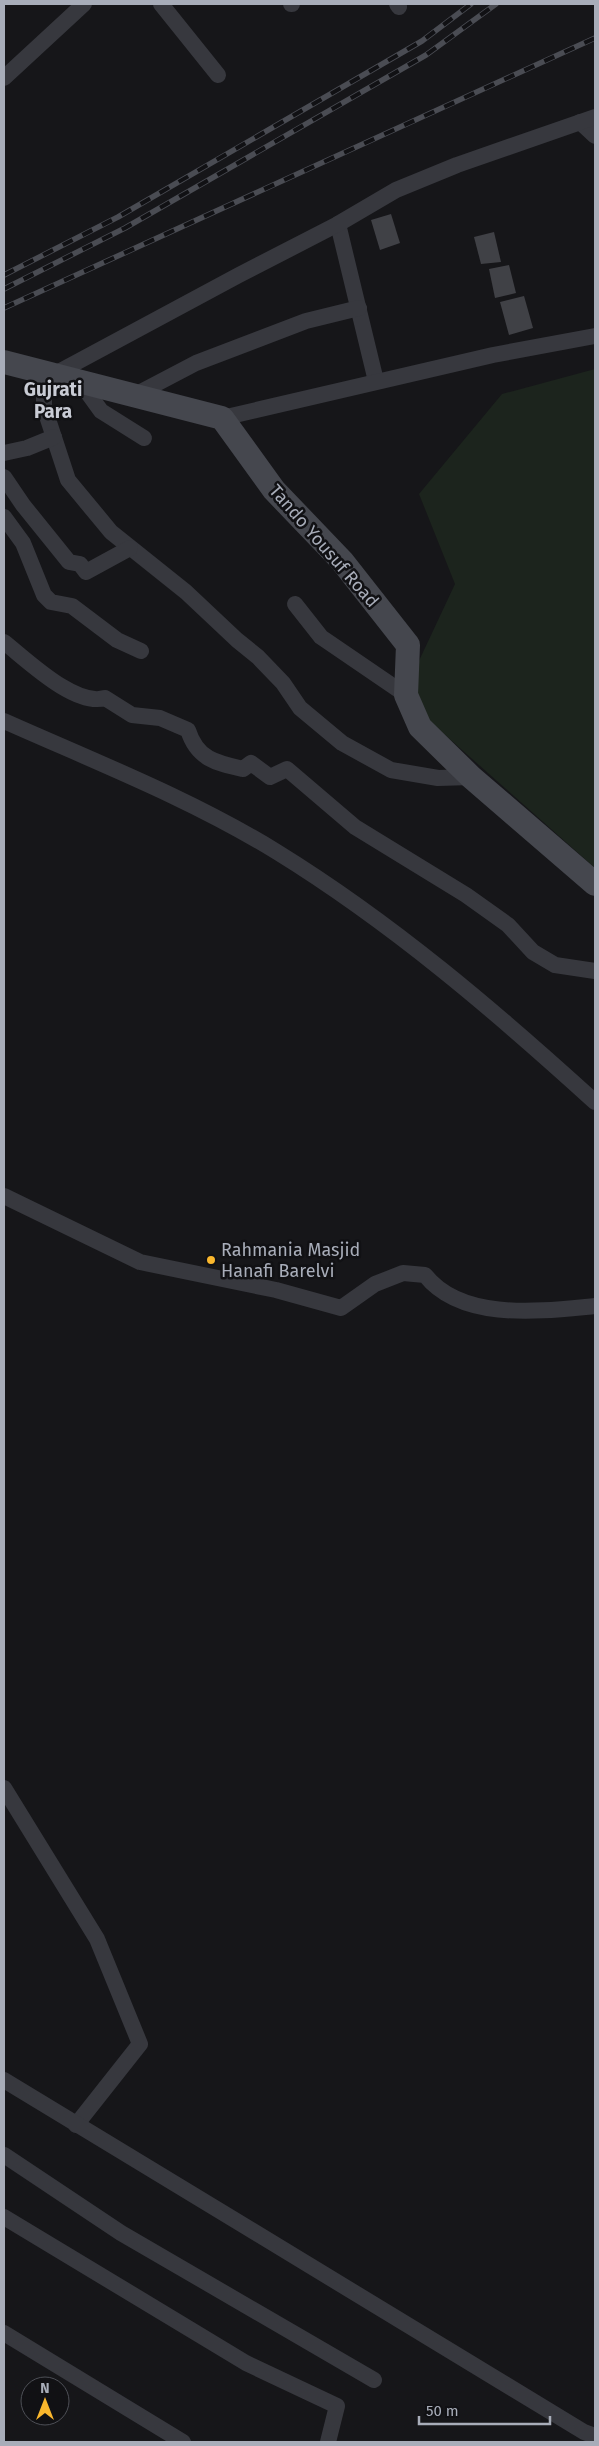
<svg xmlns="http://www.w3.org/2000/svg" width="599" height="2446" font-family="'Fira Sans',sans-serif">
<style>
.green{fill:#1c241d}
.building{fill:#404146}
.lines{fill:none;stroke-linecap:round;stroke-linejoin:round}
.street{stroke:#37383e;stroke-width:16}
.secondary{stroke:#45474e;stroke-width:24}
.rail-casing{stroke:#4a4c53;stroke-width:5.5}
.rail{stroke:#111114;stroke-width:4;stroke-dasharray:11;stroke-linecap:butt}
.poi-dot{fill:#fab72d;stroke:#111114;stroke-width:2}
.labels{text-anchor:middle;stroke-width:5;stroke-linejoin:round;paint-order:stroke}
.street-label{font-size:18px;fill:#a8adb9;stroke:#111114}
.poi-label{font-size:18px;fill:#a8adb9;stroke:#111114;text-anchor:start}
.neighbourhood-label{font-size:19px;font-weight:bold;fill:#c9ccd5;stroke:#111114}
</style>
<rect width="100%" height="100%" fill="#161619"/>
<polygon class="green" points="595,369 595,868 417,710 417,665 455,584 419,494 502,394"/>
<g class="building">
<polygon points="391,214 400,243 380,250 371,220"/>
<polygon points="494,232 501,262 481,264 474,237"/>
<polygon points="509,265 516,293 495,298 489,269"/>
<polygon points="524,296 533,328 509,335 500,302"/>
</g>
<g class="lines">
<g class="street">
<polyline points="161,4 218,75"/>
<polyline points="291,4 292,4"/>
<polyline points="397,4 399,7"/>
<polyline points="4,78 84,4"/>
<polyline points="580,122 595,136"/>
<polyline points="338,224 376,381"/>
<polyline points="44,373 44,407 68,480 111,532 186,592 237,640 258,657 283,683 300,708 342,743 391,770 438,778 471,777"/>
<polyline points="53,375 239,275 338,224 396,190 457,165 595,117"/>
<polyline points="80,382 101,411 144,438"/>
<polyline points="135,395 196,363 306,321 359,308"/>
<polyline points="222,418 493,355 595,336"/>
<polyline points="4,453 27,448 54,437"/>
<polyline points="4,477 23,505 69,562 80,564 86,572 130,548"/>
<polyline points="4,517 23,543 44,595 51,602 72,606 117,640 141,651"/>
<polyline points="295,604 321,637 406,695"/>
<path d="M 4,642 C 27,660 75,707 105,698 L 132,715 L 160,718 L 188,730 C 197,759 216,763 243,769 L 251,763 L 270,777 L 287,769 L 355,827 L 466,895 L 508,925 L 533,952 L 555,965 L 595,971"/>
<path d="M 4,721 C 96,762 191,799 277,852 C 392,923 495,1011 595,1102"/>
<path d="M 4,1196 L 140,1262 L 276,1290 L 341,1308 L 375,1284 L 403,1273 L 425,1275 C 462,1322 542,1311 595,1306"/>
<polyline points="4,1788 97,1939 140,2044 76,2125"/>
<polyline points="4,2080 584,2432 595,2436"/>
<polyline points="4,2155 121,2233 374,2380"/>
<polyline points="4,2217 246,2363 337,2406 328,2442"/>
<polyline points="4,2333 183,2442"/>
</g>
<polyline class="secondary" points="4,362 222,418 274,490 342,561 408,645 406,695 420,727 471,777 595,884"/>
<g class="rail-casing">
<g id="rail">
<polyline points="4,275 118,217 422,41 471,4"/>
<polyline points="4,289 125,228 426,55 496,4"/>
<polyline points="4,308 595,38"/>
</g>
</g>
<use href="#rail" class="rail"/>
</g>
<circle class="poi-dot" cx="211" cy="1260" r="5"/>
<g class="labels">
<g class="street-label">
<text transform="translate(324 546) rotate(49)" y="6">Tando Yousuf Road</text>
</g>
<g class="poi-label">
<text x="221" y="1256">Rahmania Masjid<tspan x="221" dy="21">Hanafi Barelvi</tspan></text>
</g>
<g class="neighbourhood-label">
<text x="53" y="396">Gujrati<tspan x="53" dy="22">Para</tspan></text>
</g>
</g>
<rect width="599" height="2446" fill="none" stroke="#a8adb9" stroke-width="10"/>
<g transform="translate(45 2401)"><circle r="24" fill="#111114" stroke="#4d4f56"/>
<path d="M0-4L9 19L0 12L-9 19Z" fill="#fab72d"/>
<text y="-8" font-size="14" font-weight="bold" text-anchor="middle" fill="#a8adb9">N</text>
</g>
<path d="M419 2416v8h131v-8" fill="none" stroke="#a8adb9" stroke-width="2.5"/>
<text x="426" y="2416" font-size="15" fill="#a8adb9" stroke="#111114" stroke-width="4" paint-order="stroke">50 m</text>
</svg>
